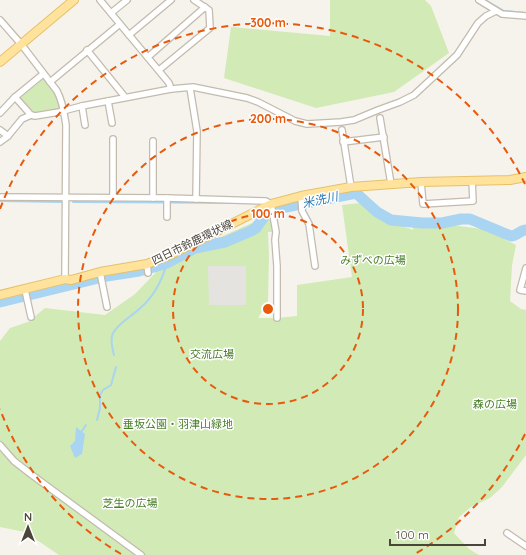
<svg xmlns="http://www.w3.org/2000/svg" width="526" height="555" font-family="Quicksand,'Noto Sans JP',sans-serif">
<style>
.green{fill:#d2eab5}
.parking{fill:#e5e3e0}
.water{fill:#a9d4f2}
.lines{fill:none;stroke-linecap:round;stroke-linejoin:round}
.stream{stroke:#a9d4f2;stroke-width:2}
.river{stroke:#a9d4f2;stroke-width:11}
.street-casing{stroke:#c2bbae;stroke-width:8}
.primary-casing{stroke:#e6c16a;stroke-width:10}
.street{stroke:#fff;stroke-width:5.5}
.primary{stroke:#ffe39c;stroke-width:8}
.ring{fill:none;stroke:#e8590c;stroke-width:2;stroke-dasharray:7 5}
.labels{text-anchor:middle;stroke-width:3;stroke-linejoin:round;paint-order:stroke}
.street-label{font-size:11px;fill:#4b4439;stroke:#fff}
.park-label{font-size:11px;fill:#4a7f2a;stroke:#fff}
.water-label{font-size:12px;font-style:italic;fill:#2e7ab2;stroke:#fff}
.centre{fill:#e8590c;stroke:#fff;stroke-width:2}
.ring-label{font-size:12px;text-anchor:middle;font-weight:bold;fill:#e8590c;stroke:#fff;stroke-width:3;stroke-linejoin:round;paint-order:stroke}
</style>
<rect width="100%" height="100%" fill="#f6f3ec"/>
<g class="green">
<polygon points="330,0 425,0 431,6 449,53 394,92 316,108 224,78 231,27 330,36"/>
<polygon points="40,78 44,79 54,92 60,107 58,109 35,113 20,98 20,96"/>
<polygon points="360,203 391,222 413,230 413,224 459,226 505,232 504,239 516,245 512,265 510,301 521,309 526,310 526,455 502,487 490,498 471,507 459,517 454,533 469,549 479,555 59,555 25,532 0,527 0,341 10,328 28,322 45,308 105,315 135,294 159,269 175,255 194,246 214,240 252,223 257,219 262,212 267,220 273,220 274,232 268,232 269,257 268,301 258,318 277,318 297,316 297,285 352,277 342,205"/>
</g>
<polygon class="parking" points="208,266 246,266 246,305 209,305"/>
<polygon class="water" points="76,427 85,434 82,454 75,458 70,446 75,441"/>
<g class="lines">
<g class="stream">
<polyline points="485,0 504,11 526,13"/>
<polyline points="0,201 61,202"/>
<polyline points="73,202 254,203"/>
<path d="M 114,355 C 112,348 110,339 113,333 C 119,323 129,318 138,310 C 153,298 162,281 167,263"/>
<polyline points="97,420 100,408 100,395 103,390 111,385 116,367"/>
<polyline points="82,431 86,425"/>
</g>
<path class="river" d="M 0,302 L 107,276 L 139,271 L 154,267 L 167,263 L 195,248 L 225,242 L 251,231 L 256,228 L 266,214 L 281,208 L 356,193 L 377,212 L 391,220 L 422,223 L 442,223 L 461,219 L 470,219 L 511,236 C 517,236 520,230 526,230"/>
<g class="street-casing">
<g id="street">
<polyline points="100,0 169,83 171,89"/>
<polyline points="479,0 502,14 526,16"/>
<polyline points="111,13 127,0"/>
<path d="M 0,20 L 21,44 L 57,91 C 63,102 64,113 66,125 L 65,279"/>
<polyline points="129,35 171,0"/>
<polyline points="87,50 125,97"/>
<polyline points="148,57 205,7"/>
<polyline points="159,70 210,28 209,10 194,0"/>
<polyline points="50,82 120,24"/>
<polyline points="190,88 197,131 196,199"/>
<polyline points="108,101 112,123"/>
<polyline points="82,106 85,125"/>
<polyline points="0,113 15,97"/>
<polyline points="31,115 15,97 43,74"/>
<polyline points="380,118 391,184"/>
<polyline points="0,130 8,136"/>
<polyline points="342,130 351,187"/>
<polyline points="113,139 113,198"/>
<polyline points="0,142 8,136 22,119 31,115 35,116 59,112 82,106 171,89 193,87 247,98 258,102 295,121 307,124 341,122 354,120 378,110 400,102 414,95 457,55 478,23 486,16 496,11"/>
<polyline points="343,142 384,137"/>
<polyline points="421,182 423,204 473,201 472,181"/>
<polyline points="301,196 302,211 309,224 315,266"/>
<polyline points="0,197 167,198 266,201 271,204 276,232 275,240 277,266 277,318"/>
<polyline points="153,198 153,141"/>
<polyline points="167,217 167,198"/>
<polyline points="147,264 148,273"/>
<polyline points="526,268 520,290 526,291"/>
<polyline points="100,272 107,307"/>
<polyline points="25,290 31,317"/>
<polyline points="0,445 14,461 32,475 141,555"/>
<polyline points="507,533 526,546"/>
</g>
</g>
<g class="primary-casing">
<g id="primary">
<polyline points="0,62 74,0"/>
<polyline points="0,295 65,279 71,280 100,272 147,264 170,255 271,204 301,196 351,187 421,182 510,180 526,177"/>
</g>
</g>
<use href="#street" class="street"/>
<use href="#primary" class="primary"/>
</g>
<g class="ring">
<circle cx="268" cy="309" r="95"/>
<circle cx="268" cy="309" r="190"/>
<path d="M525 434A286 286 0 0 1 415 554M121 554A286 286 0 0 1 0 409M0 209A286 286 0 0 1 525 184"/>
</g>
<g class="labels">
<g class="street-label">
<text transform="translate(192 242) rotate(-26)" y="4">四日市鈴鹿環状線</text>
</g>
<g class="park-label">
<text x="373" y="264">みずべの広場</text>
<text x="212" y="358">交流広場</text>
<text x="495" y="408">森の広場</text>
<text x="178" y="428">垂坂公園・羽津山緑地</text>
<text x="130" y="507">芝生の広場</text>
</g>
<g class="water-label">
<text transform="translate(320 200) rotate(-12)" y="4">米洗川</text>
</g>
</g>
<circle cx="268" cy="309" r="6" class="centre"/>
<g class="ring-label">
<text x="268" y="27">300 m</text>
<text x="268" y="123">200 m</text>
<text x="268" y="218">100 m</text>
</g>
<g transform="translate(28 527)" stroke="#ffffff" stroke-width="3" paint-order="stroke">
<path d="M0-3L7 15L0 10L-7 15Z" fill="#4b4439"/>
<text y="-6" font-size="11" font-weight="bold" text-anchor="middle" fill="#4b4439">N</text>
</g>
<path d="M390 539v6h95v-6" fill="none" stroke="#4b4439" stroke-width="2"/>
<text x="396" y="539" font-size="12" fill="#4b4439" stroke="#ffffff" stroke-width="3" paint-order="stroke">100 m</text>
</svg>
